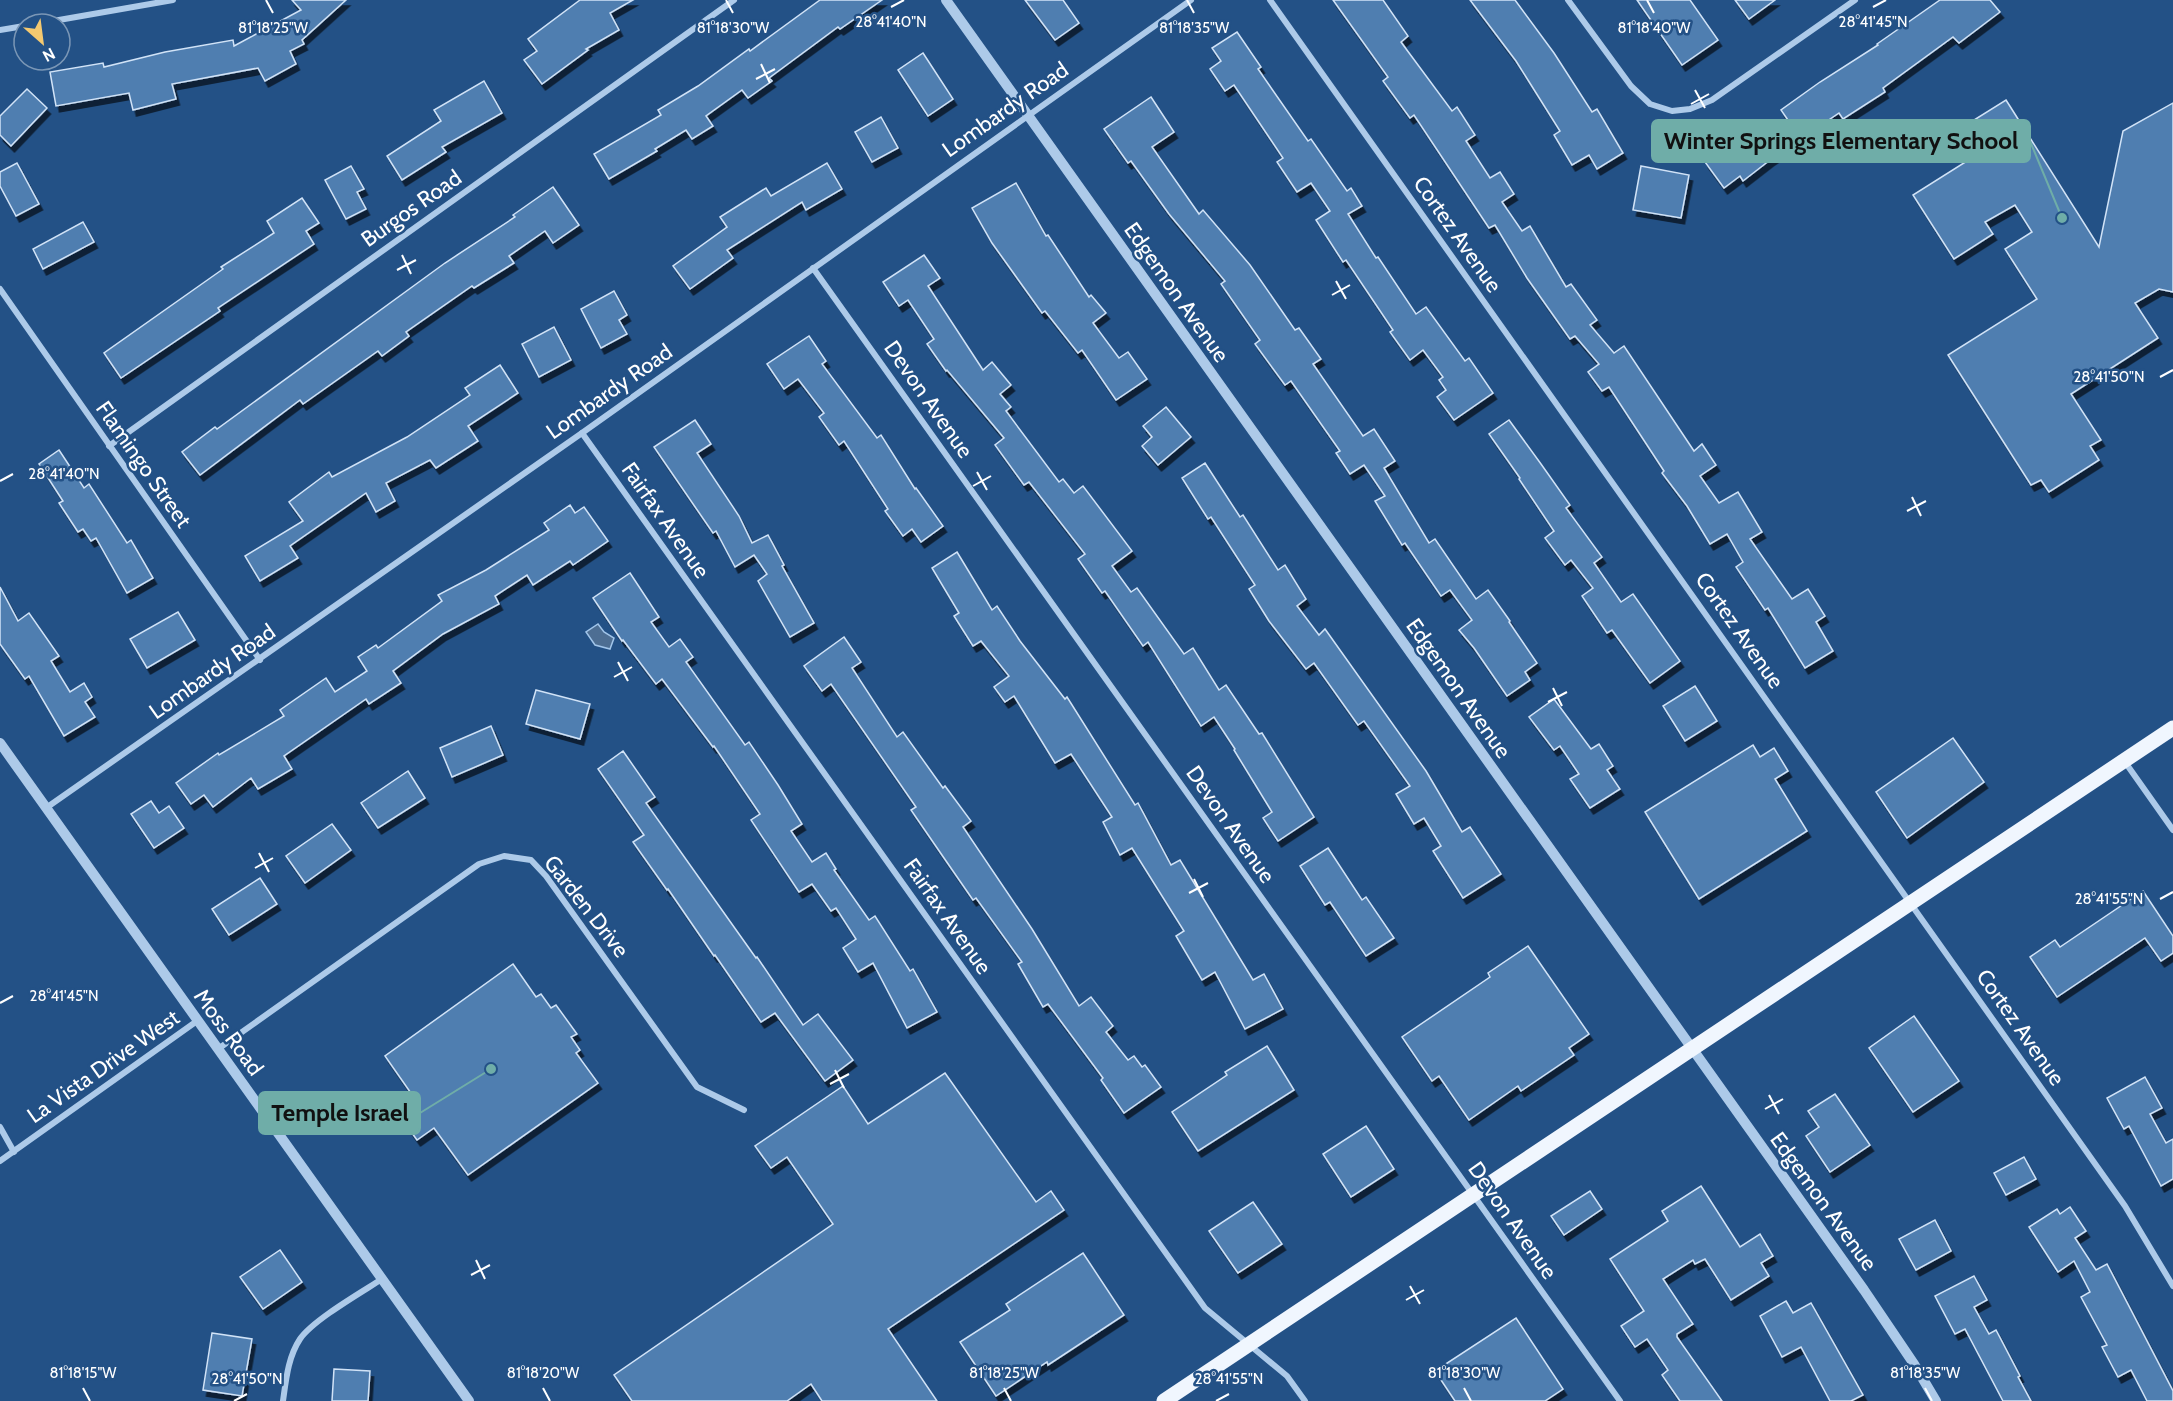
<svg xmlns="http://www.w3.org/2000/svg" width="2173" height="1401" font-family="Cabin,sans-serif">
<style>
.water{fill:#4d6e93;stroke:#a1c5ea;stroke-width:1.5}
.building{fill:#507eb0;stroke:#d1e3f7;stroke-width:1.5;filter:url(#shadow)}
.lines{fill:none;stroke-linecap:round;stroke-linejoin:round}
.minor{stroke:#adcae9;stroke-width:6}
.tertiary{stroke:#adcae9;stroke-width:10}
.primary{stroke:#f0f6fe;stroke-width:15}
.ticks{fill:none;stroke:#fff;stroke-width:2}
.labels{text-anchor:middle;stroke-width:5;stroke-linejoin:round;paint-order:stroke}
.street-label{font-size:22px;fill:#fff;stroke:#235186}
.ticks-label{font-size:15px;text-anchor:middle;fill:#fff;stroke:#235186;stroke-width:5;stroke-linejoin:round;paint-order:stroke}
.leader{fill:none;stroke:#6fada8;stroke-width:2}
.callout-dot{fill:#6fada8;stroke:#235186;stroke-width:2}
.callout{fill:#6fada8;stroke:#6fada8;stroke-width:2}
.callout-label{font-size:24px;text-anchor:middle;font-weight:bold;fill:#111}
</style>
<defs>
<filter id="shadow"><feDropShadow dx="3.5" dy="6" stdDeviation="0" flood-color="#0009"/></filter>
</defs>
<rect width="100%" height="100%" fill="#235186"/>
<polygon class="water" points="598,624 604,632 614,638 610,649 595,645 586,632"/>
<g class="building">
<polygon points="292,0 346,0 302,40 304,44 290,51 296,64 265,81 258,68 172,84 176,99 133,110 129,93 56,106 50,72 103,63 104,67 165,52 233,40 234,46 301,10"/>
<polygon points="580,0 633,0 610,13 619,30 586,49 588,50 542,84 524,60 537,51 528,39"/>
<polygon points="820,0 882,0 840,29 838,27 769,78 772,81 748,98 742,90 706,116 713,126 692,139 686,130 655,149 657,151 609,179 594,154 661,115 658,110 698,86 749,49 750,51"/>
<polygon points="1025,0 1063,0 1079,23 1055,40"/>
<polygon points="1333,0 1383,0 1408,36 1401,42 1452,111 1457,107 1475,135 1466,141 1490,178 1500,172 1514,194 1502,202 1522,231 1530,226 1566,287 1571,284 1597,320 1590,325 1614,353 1624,346 1694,451 1702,444 1716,465 1700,476 1719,503 1738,492 1762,532 1750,539 1792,599 1808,589 1825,616 1816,622 1833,651 1805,668 1768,608 1765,610 1736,567 1743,562 1727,534 1710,544 1687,506 1662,473 1664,471 1609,387 1602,391 1588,372 1599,364 1575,336 1570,339 1527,278 1495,225 1489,228 1414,115 1410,118 1383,81 1388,77"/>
<polygon points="1470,0 1515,0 1554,53 1592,112 1597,109 1623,153 1597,169 1589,155 1572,165 1554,135 1560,131 1516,61"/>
<polygon points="1637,0 1690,0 1718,40 1682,65"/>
<polygon points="1735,0 1775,0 1749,19"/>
<polygon points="1940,0 1990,0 2000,12 1959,43 1953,37 1883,88 1885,92 1843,119 1839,113 1770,160 1743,181 1740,176 1724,188 1705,162 1749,130 1757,141 1788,120 1781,110 1820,82 1878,45 1877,44"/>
<polygon points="1237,32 1261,67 1258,69 1308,141 1311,139 1347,191 1351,188 1362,206 1348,214 1376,258 1378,257 1416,314 1426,307 1465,361 1469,358 1493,393 1454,420 1437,397 1446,390 1439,380 1443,377 1423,350 1410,360 1390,332 1393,330 1346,260 1343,262 1316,220 1330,211 1311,183 1297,192 1277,162 1283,158 1234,85 1225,91 1210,69 1221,61 1212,48"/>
<polygon points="923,53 953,99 928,116 898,70"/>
<polygon points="484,81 502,113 442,147 446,152 402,180 387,156 441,121 434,110"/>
<polygon points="27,89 47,108 11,146 0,135 0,116"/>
<polygon points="1151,97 1174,132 1152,147 1199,214 1203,210 1250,265 1295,330 1299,328 1321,359 1313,364 1363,436 1374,429 1395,461 1384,468 1429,543 1435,539 1476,599 1488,590 1510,621 1509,622 1537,663 1525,672 1530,680 1507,696 1474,648 1459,630 1472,620 1450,590 1441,596 1405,543 1402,545 1375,501 1385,496 1364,465 1350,474 1336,453 1340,451 1291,381 1285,385 1255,344 1260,340 1221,284 1225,281 1169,214 1131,161 1128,163 1104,129"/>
<polygon points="2006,100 2099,247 2123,131 2173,103 2173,292 2159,289 2135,303 2158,338 2071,394 2101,440 2090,446 2099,460 2049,492 2041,480 2031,485 1948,355 2037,299 2005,249 2032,232 2015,205 1985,222 1993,234 1954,259 1913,195 1975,156 1958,130"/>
<polygon points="881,117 898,148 872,162 855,132"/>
<polygon points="17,163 39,204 16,216 0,186 0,172"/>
<polygon points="827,163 842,189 806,210 802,202 727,250 733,258 690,289 673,266 727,227 720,217 766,188 771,196"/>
<polygon points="351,166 364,189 357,192 366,209 346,219 325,180"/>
<polygon points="1641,166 1689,175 1681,218 1633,210"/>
<polygon points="1016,183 1046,236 1048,235 1089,297 1091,295 1106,313 1093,323 1119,358 1128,352 1147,379 1116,400 1082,350 1078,353 1045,311 1042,313 992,243 972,208"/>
<polygon points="553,187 579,225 553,243 545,231 509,256 514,263 474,288 472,286 406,332 409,336 382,356 378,351 303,404 300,400 200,475 182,452 215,427 217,429 445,263 515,217 513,215"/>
<polygon points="302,198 319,223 306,231 314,244 218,308 220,311 121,378 104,353 223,269 221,267 274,233 267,221"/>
<polygon points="83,222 94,242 43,269 33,249"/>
<polygon points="924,255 940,278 928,286 983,370 992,362 1011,385 1000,394 1011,407 1006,411 1059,482 1063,479 1074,493 1083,486 1132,551 1112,566 1131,592 1137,588 1184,654 1193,648 1219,690 1226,685 1259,734 1262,733 1314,817 1278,841 1263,818 1272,812 1234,750 1235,749 1214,717 1201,726 1148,642 1143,646 1105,591 1102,593 1078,559 1085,554 1029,482 1024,485 995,445 1004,438 947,370 946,371 927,344 934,339 908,300 899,306 883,282"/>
<polygon points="614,291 627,315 619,320 627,334 601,348 581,309"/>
<polygon points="554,327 571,360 539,377 522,344"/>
<polygon points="809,336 826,361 822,364 877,438 881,435 915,489 916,488 943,526 921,542 912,529 903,536 885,511 888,509 844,441 839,445 819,417 824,413 798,379 784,389 767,364"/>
<polygon points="500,365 518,393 468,426 478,441 436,468 430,460 386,483 395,501 376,512 366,493 290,546 298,558 260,581 245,556 303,521 289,502 329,472 332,477 407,437 470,395 465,388"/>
<polygon points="1166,407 1191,437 1158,465 1142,446 1152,437 1143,426"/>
<polygon points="695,420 711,444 697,453 739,516 752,543 768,535 784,565 782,566 814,623 790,637 758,581 767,574 754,555 735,567 716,531 713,533 654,447"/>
<polygon points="1509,420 1541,464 1570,505 1566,508 1602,557 1594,563 1621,602 1633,594 1680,661 1650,683 1612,630 1607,633 1582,596 1593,588 1571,560 1565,565 1545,538 1554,531 1519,479 1520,478 1489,434"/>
<polygon points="59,450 84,488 89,484 127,543 131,540 153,578 127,593 96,538 91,541 83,529 78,532 59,503 63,501 39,464"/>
<polygon points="1205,463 1240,517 1243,515 1278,570 1285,565 1306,599 1297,606 1319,635 1325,629 1426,771 1462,832 1470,827 1501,874 1463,898 1433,851 1441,846 1424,818 1414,824 1396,794 1410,786 1364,721 1358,725 1314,663 1306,669 1269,621 1249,589 1255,585 1211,517 1208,519 1182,478"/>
<polygon points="570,505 575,513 584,507 608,541 573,565 570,561 533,585 527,575 495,596 499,604 443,634 393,671 401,683 369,704 366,699 284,756 292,769 258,789 251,778 213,807 204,795 191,804 176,783 218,753 219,755 284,716 280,710 326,678 335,692 367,671 358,657 376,645 378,648 442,601 438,595 486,570 549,530 544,523"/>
<polygon points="957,552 992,610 997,606 1020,641 1065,699 1067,697 1135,805 1138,803 1171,865 1180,860 1253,980 1264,974 1283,1009 1245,1029 1215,972 1202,980 1176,936 1184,931 1132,848 1120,855 1103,822 1112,817 1071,754 1055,763 1014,696 1005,702 994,687 1009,676 981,641 973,646 954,616 959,613 932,568"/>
<polygon points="630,573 659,617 651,622 669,647 680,639 693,657 686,662 745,745 749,742 778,785 802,824 791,831 812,862 826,853 836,869 834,870 869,920 875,916 910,971 913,969 937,1012 907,1028 873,963 858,972 843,948 856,939 836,908 831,911 812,884 799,892 751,820 760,814 714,746 713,747 662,679 656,684 623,640 622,641 593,598"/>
<polygon points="0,587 18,621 29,613 59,656 51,661 70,692 84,683 92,697 85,702 95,717 64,736 29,676 25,679 0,644"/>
<polygon points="178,612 195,640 147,668 130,639"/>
<polygon points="844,637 861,662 852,668 897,737 903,732 943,788 945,786 971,821 963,827 1032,929 1079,1006 1091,997 1113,1026 1106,1032 1128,1060 1134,1056 1142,1067 1145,1065 1161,1087 1124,1113 1101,1080 1103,1078 1048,1004 1043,1007 1018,964 1022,962 976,898 973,900 944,858 911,810 916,807 831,684 822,691 804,666"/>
<polygon points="1695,686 1717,721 1685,741 1663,706"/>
<polygon points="536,690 590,704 580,739 526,724"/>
<polygon points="1554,699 1591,749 1599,744 1613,766 1607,770 1620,789 1590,808 1570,779 1579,774 1560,746 1554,750 1529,717"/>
<polygon points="491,726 503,755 452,777 440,748"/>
<polygon points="1953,738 1984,782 1907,838 1876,792"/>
<polygon points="1753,745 1760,757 1774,748 1788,771 1775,779 1807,831 1699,899 1645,812"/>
<polygon points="623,751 655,797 646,803 756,958 757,957 803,1025 818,1014 853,1060 825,1081 775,1013 761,1022 715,955 714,956 668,889 667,890 633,842 644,835 598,769"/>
<polygon points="408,771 425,798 378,828 361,803"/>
<polygon points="151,801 159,813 169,806 184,828 154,848 131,814"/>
<polygon points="332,824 351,850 305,883 286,856"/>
<polygon points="1328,848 1362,900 1366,897 1394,938 1366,956 1330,902 1325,905 1300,866"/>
<polygon points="260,878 277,904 229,935 212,909"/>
<polygon points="2143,891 2173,936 2173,953 2161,961 2145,938 2057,997 2030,957 2055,940 2060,947"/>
<polygon points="1528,946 1589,1034 1569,1048 1574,1055 1521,1091 1518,1086 1469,1120 1439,1076 1432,1081 1402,1037 1490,977 1488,973"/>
<polygon points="513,964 536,997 541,994 551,1008 556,1005 577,1034 571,1037 580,1050 576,1053 598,1083 468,1175 434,1128 417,1140 402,1119 420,1106 385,1056"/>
<polygon points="1914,1016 1959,1081 1913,1112 1869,1048"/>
<polygon points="1267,1046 1294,1090 1198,1151 1172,1112 1227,1075 1225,1072"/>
<polygon points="945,1073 1036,1202 1051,1191 1064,1210 888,1329 937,1401 822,1401 811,1384 787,1401 632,1401 614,1375 833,1224 787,1157 771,1168 755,1146 843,1086 868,1124"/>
<polygon points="2145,1077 2162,1108 2150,1114 2166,1143 2173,1139 2173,1179 2161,1186 2129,1126 2124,1129 2107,1098"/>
<polygon points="1835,1094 1870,1145 1830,1172 1806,1136 1819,1127 1808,1111"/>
<polygon points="1366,1126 1394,1169 1351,1197 1323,1154"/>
<polygon points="2024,1157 2036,1179 2006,1195 1994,1173"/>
<polygon points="1701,1186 1740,1247 1760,1234 1773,1256 1761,1263 1769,1276 1731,1300 1705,1259 1695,1264 1693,1260 1663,1279 1693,1324 1677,1334 1677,1337 1722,1401 1680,1401 1662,1375 1668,1370 1647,1339 1635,1347 1621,1326 1644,1311 1610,1259 1668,1221 1662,1211"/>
<polygon points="1590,1191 1602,1209 1564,1235 1551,1216"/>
<polygon points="1253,1202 1282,1244 1238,1273 1209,1231"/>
<polygon points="2070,1207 2086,1231 2075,1238 2096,1270 2107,1264 2173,1391 2173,1401 2147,1401 2131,1370 2118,1377 2102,1347 2107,1345 2081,1297 2090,1292 2074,1261 2058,1272 2029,1227 2057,1209 2060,1214"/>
<polygon points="1935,1220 1951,1251 1916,1270 1899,1239"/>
<polygon points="280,1250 302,1282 263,1309 240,1277"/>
<polygon points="1083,1253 1124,1315 1048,1365 1047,1362 996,1396 960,1342 1010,1310 1006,1304"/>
<polygon points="1974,1276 1987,1300 1974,1307 1989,1334 1996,1330 2020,1376 2018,1377 2031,1401 2003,1401 1965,1329 1955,1334 1935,1296"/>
<polygon points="1786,1301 1793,1313 1811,1303 1863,1395 1851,1401 1830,1401 1801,1347 1782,1357 1760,1316"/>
<polygon points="1516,1318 1563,1389 1545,1401 1455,1401 1435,1371"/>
<polygon points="212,1333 252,1339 242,1396 203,1390"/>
<polygon points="334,1369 370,1371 368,1401 332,1401"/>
</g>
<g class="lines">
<g class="minor">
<polyline points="1270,0 2125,1206 2173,1286"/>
<polyline points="1568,0 1631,86 1650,104 1672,111 1690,109 1712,100 1855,0"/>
<polyline points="36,24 173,0"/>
<polyline points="0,30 24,26"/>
<polyline points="813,268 1620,1401"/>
<polyline points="0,289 260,660"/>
<polyline points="582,433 1205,1308 1287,1376 1305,1401"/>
<polyline points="109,446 734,0"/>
<polyline points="2125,762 2173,830"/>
<polyline points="46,808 582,433 1191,0"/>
<polyline points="218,1049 479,864 504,856 531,860 546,876 697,1087 744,1110"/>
<polyline points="0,1127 14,1152"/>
<polyline points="0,1161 197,1021"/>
<path d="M 283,1401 C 286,1380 288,1357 300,1339 C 313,1320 362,1292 382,1279"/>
</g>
<g class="tertiary">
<polyline points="946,0 1864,1290 1914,1364 1936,1401"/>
<polyline points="0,743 469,1401"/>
</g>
<polyline class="primary" points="1164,1401 2173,728"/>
</g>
<path class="ticks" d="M 266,0 L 273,13M 726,0 L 733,13M 1187,0 L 1194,13M 1647,0 L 1654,13M 891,7 L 904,0M 1873,7 L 1886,0M 761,64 L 770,83M 756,79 L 775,69M 1695,90 L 1705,108M 1691,104 L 1709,94M 402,255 L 411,274M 397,270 L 416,260M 1336,281 L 1346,299M 1332,295 L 1350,285M 2160,377 L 2173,370M 977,472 L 987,490M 0,481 L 13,474M 973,486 L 991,476M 1912,497 L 1921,516M 1907,511 L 1926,501M 618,662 L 628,681M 614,677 L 632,667M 1553,688 L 1562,706M 1548,702 L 1567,692M 259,853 L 269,872M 255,868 L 273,858M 1194,879 L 1203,897M 1189,893 L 1208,883M 2160,899 L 2173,892M 0,1003 L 13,996M 835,1070 L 844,1088M 830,1084 L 849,1074M 1769,1095 L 1779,1114M 1765,1109 L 1783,1099M 476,1260 L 485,1279M 471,1275 L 490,1265M 1410,1286 L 1420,1304M 1406,1300 L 1424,1290M 83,1388 L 90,1401M 543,1388 L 550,1401M 1004,1388 L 1011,1401M 1464,1388 L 1471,1401M 1925,1388 L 1932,1401M 234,1401 L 247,1394M 1216,1401 L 1229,1394"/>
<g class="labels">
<g class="street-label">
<text transform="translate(1005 109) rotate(-35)" y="8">Lombardy Road</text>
<text transform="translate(411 208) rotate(-35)" y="8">Burgos Road</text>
<text transform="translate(1458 234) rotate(55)" y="8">Cortez Avenue</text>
<text transform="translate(1177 292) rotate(55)" y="8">Edgemon Avenue</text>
<text transform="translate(609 391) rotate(-35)" y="8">Lombardy Road</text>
<text transform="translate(929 399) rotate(55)" y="8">Devon Avenue</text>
<text transform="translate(144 464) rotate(55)" y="8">Flamingo Street</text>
<text transform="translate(666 520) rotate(55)" y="8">Fairfax Avenue</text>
<text transform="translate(1740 630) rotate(55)" y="8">Cortez Avenue</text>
<text transform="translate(212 671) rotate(-35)" y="8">Lombardy Road</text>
<text transform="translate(1459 688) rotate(55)" y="8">Edgemon Avenue</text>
<text transform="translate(1231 824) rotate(55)" y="8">Devon Avenue</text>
<text transform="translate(587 906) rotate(52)" y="8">Garden Drive</text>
<text transform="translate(948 916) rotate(55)" y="8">Fairfax Avenue</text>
<text transform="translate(2021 1027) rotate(55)" y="8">Cortez Avenue</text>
<text transform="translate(229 1032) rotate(54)" y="8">Moss Road</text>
<text transform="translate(103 1066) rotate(-35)" y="8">La Vista Drive West</text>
<text transform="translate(1824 1201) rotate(54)" y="8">Edgemon Avenue</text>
<text transform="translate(1513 1220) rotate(55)" y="8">Devon Avenue</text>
</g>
</g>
<g class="ticks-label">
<text x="891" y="27">28°41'40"N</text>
<text x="1873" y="27">28°41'45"N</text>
<text x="273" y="33">81°18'25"W</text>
<text x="733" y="33">81°18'30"W</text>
<text x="1194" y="33">81°18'35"W</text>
<text x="1654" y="33">81°18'40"W</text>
<text x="2109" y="382">28°41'50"N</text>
<text x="64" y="479">28°41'40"N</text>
<text x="2109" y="904">28°41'55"N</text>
<text x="64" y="1001">28°41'45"N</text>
<text x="83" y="1378">81°18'15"W</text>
<text x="543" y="1378">81°18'20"W</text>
<text x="1004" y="1378">81°18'25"W</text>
<text x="1464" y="1378">81°18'30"W</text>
<text x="1925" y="1378">81°18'35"W</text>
<text x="247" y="1384">28°41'50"N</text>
<text x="1229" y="1384">28°41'55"N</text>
</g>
<path class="leader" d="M2062 218L2030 141M491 1069L420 1113"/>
<g class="callout-dot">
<circle cx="2062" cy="218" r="6"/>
<circle cx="491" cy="1069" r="6"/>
</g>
<g class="callout">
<rect x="1652" y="120" width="378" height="42" rx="6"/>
<rect x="259" y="1092" width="161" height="42" rx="6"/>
</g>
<g class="callout-label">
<text x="1841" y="149">Winter Springs Elementary School</text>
<text x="340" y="1121">Temple Israel</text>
</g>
<g transform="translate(42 42) rotate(152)"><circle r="28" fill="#235186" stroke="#7b97b6" stroke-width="1.5"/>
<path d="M0-4.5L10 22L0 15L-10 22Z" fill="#f4c970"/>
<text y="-9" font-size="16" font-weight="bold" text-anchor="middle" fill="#ffffff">N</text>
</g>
</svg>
